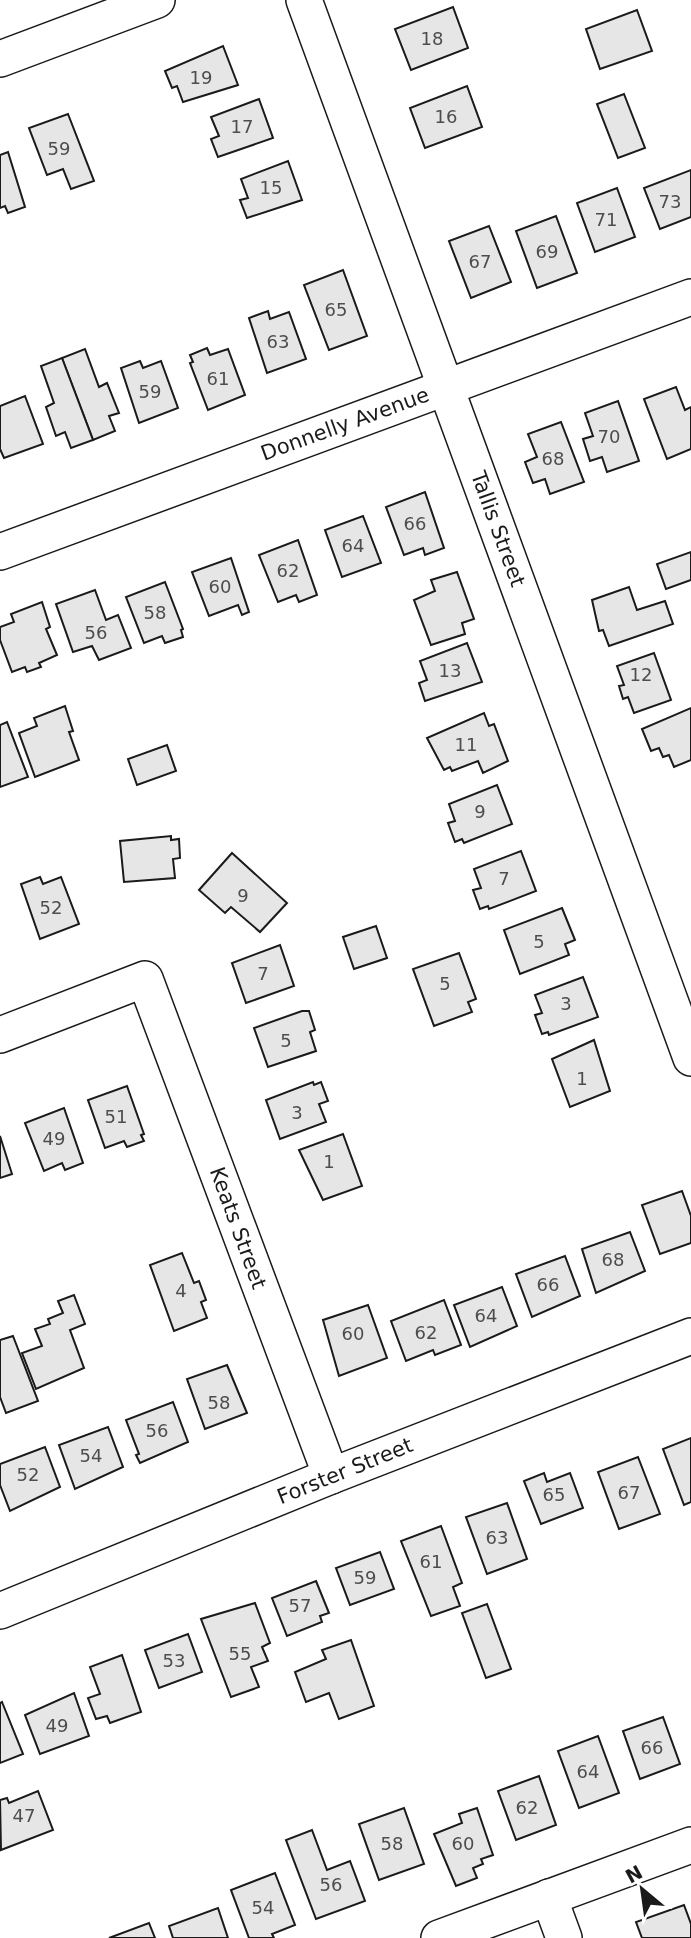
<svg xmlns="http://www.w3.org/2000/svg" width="691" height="1938" font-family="'DejaVu Sans',sans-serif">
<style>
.building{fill:#e6e6e6;stroke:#1a1a1a;stroke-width:2}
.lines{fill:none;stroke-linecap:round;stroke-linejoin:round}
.minor-casing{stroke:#1a1a1a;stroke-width:38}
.minor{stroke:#fff;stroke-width:35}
.labels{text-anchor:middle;stroke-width:5;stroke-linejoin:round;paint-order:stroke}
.number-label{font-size:18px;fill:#4d4d4d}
.street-label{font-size:21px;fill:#1a1a1a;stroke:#fff}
</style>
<rect width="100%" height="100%" fill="#fff"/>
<g class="building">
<polygon points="453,7 468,48 411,70 395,29"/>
<polygon points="637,10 652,51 600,69 586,29"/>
<polygon points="223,46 238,85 183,102 177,86 172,88 165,71"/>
<polygon points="467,86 482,127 425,148 410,108"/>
<polygon points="624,94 645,148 618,158 597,104"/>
<polygon points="259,99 273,138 218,157 211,139 219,136 211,117"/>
<polygon points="68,114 94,181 71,189 63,169 47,175 29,128"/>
<polygon points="8,152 25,207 8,213 5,206 0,208 0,155"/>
<polygon points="288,161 302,200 247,218 240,200 248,198 241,179"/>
<polygon points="691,170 691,217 660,229 644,188"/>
<polygon points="617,188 635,237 595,252 577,203"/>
<polygon points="556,216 577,273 537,288 516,231"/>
<polygon points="489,226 511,282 471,298 449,241"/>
<polygon points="343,270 367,336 329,350 304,285"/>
<polygon points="268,311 270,319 289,312 306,359 267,373 249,318"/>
<polygon points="207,348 210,355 228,349 245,395 208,410 190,363 193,362 190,355"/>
<polygon points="85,349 99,387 107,383 119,413 109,416 115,431 93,440 62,358"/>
<polygon points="62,358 93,440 71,448 65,432 56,436 46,407 54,403 41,366"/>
<polygon points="140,361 143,368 161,361 178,408 139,423 121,368"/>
<polygon points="676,387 685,410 691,407 691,449 667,459 644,399"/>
<polygon points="25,396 43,444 4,458 0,449 0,406"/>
<polygon points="618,401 639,461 607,472 602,457 590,461 583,439 593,436 585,413"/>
<polygon points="561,422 584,482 550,494 545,479 533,483 525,462 537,457 528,434"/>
<polygon points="425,492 444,548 425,555 423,548 404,555 386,507"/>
<polygon points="363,516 381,563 342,577 325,530"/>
<polygon points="298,540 317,595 299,602 296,595 278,602 259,555"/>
<polygon points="691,552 691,580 666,589 657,564"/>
<polygon points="231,558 249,612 242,615 238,605 209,616 192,572"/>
<polygon points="457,572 474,619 462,623 465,634 431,645 414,600 435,591 431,580"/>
<polygon points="165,582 183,629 181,630 183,637 165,643 162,636 144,643 126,597"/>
<polygon points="629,587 637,610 665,601 673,624 609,646 603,630 599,631 592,600"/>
<polygon points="95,590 106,620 118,615 131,648 99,660 92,646 73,652 56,604"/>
<polygon points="42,602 50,627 46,629 57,655 39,663 41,667 27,672 25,667 12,672 0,640 0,627 14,622 11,614"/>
<polygon points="467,643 482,682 425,701 419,683 427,680 420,661"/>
<polygon points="654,653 671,700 634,713 628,697 623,699 619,686 624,685 617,666"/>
<polygon points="65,706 73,731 69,732 79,760 35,777 19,733 37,726 34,718"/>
<polygon points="691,708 691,760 674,767 669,755 663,757 659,748 651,751 642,729"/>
<polygon points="484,713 489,726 494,724 508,761 483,773 478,761 452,771 450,767 444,770 427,738"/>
<polygon points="7,722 28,777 0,787 0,725"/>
<polygon points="167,745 176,771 137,785 128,759"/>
<polygon points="497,785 512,824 464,843 462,839 455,842 448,823 455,821 449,804"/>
<polygon points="171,836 171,840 179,839 180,858 173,859 175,878 124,882 120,841"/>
<polygon points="521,851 536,891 489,909 488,906 480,909 473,890 481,888 474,869"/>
<polygon points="232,853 287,903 260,932 231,907 225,913 199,890"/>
<polygon points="40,877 43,884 61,877 79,924 40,939 21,884"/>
<polygon points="562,908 575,940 565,944 569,955 520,974 504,930"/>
<polygon points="376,926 387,958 354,969 343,937"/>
<polygon points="280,945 294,986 246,1003 232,963"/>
<polygon points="459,953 476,999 468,1002 472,1012 434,1026 413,969"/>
<polygon points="583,977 598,1017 549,1035 548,1032 542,1034 535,1015 542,1013 535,995"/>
<polygon points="302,1011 309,1011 315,1030 310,1032 316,1051 268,1067 254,1028"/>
<polygon points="594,1040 610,1091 570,1107 552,1059"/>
<polygon points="313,1082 314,1085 321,1082 328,1101 319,1104 326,1122 280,1139 266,1100"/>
<polygon points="127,1086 144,1134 141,1135 144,1141 127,1147 124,1141 105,1148 88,1100"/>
<polygon points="64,1108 83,1163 65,1170 62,1163 44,1171 25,1123"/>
<polygon points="343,1134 362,1186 323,1200 299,1150"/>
<polygon points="0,1136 12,1174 0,1178"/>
<polygon points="682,1191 691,1216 691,1243 660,1254 642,1205"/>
<polygon points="630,1232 645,1271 596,1293 582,1249"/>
<polygon points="182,1253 194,1283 199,1281 206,1300 201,1302 207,1318 174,1331 150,1265"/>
<polygon points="565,1256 580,1296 532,1317 516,1274"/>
<polygon points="502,1287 517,1326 470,1347 454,1305"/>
<polygon points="74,1295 85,1324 70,1330 84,1368 36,1389 22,1353 42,1346 35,1329 50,1324 48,1319 63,1313 58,1301"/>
<polygon points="444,1300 461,1345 435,1355 433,1350 406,1361 391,1321"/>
<polygon points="368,1305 387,1358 339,1376 323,1320"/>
<polygon points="13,1336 38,1401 6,1413 0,1397 0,1340"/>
<polygon points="227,1365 247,1413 205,1429 187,1379"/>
<polygon points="173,1402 188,1442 140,1463 136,1455 139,1454 126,1420"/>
<polygon points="108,1427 123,1467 75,1489 59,1445"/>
<polygon points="691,1438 691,1502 684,1505 663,1449"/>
<polygon points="45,1447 60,1487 10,1511 0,1485 0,1464"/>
<polygon points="638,1457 660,1514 619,1529 598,1472"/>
<polygon points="544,1473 547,1482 570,1473 583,1508 541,1524 524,1481"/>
<polygon points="507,1503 527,1559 487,1574 466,1517"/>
<polygon points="441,1526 462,1583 453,1587 460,1606 431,1616 401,1541"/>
<polygon points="380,1552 394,1589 350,1605 336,1568"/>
<polygon points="316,1581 329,1613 320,1616 322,1622 287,1636 272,1598"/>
<polygon points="255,1603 270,1643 262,1647 268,1661 251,1667 259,1687 231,1697 201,1619"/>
<polygon points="487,1604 511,1669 486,1678 462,1613"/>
<polygon points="188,1634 202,1672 159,1688 145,1650"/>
<polygon points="351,1640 374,1706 339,1719 329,1693 306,1702 295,1672 326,1659 322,1650"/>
<polygon points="122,1655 141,1712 110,1723 107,1716 96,1719 88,1698 100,1694 90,1667"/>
<polygon points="74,1693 89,1736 40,1754 25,1715"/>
<polygon points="2,1702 23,1754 0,1763 0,1703"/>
<polygon points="663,1717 680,1764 640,1779 623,1731"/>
<polygon points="598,1736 619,1793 579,1808 558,1751"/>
<polygon points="539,1776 556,1825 516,1840 498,1791"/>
<polygon points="38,1791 53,1830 1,1850 0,1800 7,1798 9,1803"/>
<polygon points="404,1808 424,1864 379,1880 359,1824"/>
<polygon points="477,1808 493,1855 481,1859 483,1864 473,1868 477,1878 456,1886 434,1834 462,1823 459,1814"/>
<polygon points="312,1830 327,1870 350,1861 365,1901 316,1919 286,1840"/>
<polygon points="275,1873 295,1925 272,1934 274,1938 249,1938 231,1890"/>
<polygon points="684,1905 691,1924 691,1938 642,1938 636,1922"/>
<polygon points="218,1908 228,1938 173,1938 169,1926"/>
<polygon points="149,1923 155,1938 109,1938"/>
</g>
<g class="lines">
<g class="minor-casing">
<g id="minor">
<polyline points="304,0 691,1058"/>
<polyline points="0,59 157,0"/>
<polyline points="0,552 691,297"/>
<polyline points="0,1035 145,979 331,1476"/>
<polyline points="0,1611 331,1476 691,1336"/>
<polyline points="549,1897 564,1938"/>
<polyline points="439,1938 691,1845"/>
</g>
</g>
<use href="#minor" class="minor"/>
</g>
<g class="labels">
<g class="number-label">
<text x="432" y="45">18</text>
<text x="201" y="84">19</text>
<text x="446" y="123">16</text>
<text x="242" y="133">17</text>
<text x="59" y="155">59</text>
<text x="271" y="194">15</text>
<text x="670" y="208">73</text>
<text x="606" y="226">71</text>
<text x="547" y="258">69</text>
<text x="480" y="268">67</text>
<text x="336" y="316">65</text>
<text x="278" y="348">63</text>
<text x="218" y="385">61</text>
<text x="150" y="398">59</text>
<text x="609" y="443">70</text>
<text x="553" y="465">68</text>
<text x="415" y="530">66</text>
<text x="353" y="552">64</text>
<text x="288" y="577">62</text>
<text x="220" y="593">60</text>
<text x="155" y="619">58</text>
<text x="96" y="639">56</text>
<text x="450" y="677">13</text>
<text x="641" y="681">12</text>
<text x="466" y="751">11</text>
<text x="480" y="818">9</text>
<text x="504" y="885">7</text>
<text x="243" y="902">9</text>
<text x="51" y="914">52</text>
<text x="539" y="948">5</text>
<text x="263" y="980">7</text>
<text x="445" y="990">5</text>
<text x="566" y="1010">3</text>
<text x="286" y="1047">5</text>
<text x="582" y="1085">1</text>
<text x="297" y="1119">3</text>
<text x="116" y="1123">51</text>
<text x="54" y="1145">49</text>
<text x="329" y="1168">1</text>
<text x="613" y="1266">68</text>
<text x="548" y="1291">66</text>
<text x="181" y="1297">4</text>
<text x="486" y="1322">64</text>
<text x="426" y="1339">62</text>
<text x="353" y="1340">60</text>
<text x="219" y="1409">58</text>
<text x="157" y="1437">56</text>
<text x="91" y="1462">54</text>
<text x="28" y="1481">52</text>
<text x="629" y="1499">67</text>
<text x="554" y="1501">65</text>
<text x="497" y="1544">63</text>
<text x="431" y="1568">61</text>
<text x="365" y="1584">59</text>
<text x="300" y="1612">57</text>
<text x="240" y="1660">55</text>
<text x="174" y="1667">53</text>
<text x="57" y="1732">49</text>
<text x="652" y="1754">66</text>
<text x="588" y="1778">64</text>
<text x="527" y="1814">62</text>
<text x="24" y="1822">47</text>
<text x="392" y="1850">58</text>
<text x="463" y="1850">60</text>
<text x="331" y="1891">56</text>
<text x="263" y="1914">54</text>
</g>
<g class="street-label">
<text transform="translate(345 424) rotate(-20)" y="7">Donnelly Avenue</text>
<text transform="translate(498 529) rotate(70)" y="7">Tallis Street</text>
<text transform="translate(238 1228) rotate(70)" y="7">Keats Street</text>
<text transform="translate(345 1471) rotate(-22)" y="7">Forster Street</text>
</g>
</g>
<g transform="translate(642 1889) rotate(331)" stroke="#ffffff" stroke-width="5" paint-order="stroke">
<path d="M0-5L12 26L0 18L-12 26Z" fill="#1a1a1a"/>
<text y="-10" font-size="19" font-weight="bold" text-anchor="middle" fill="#1a1a1a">N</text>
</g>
</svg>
